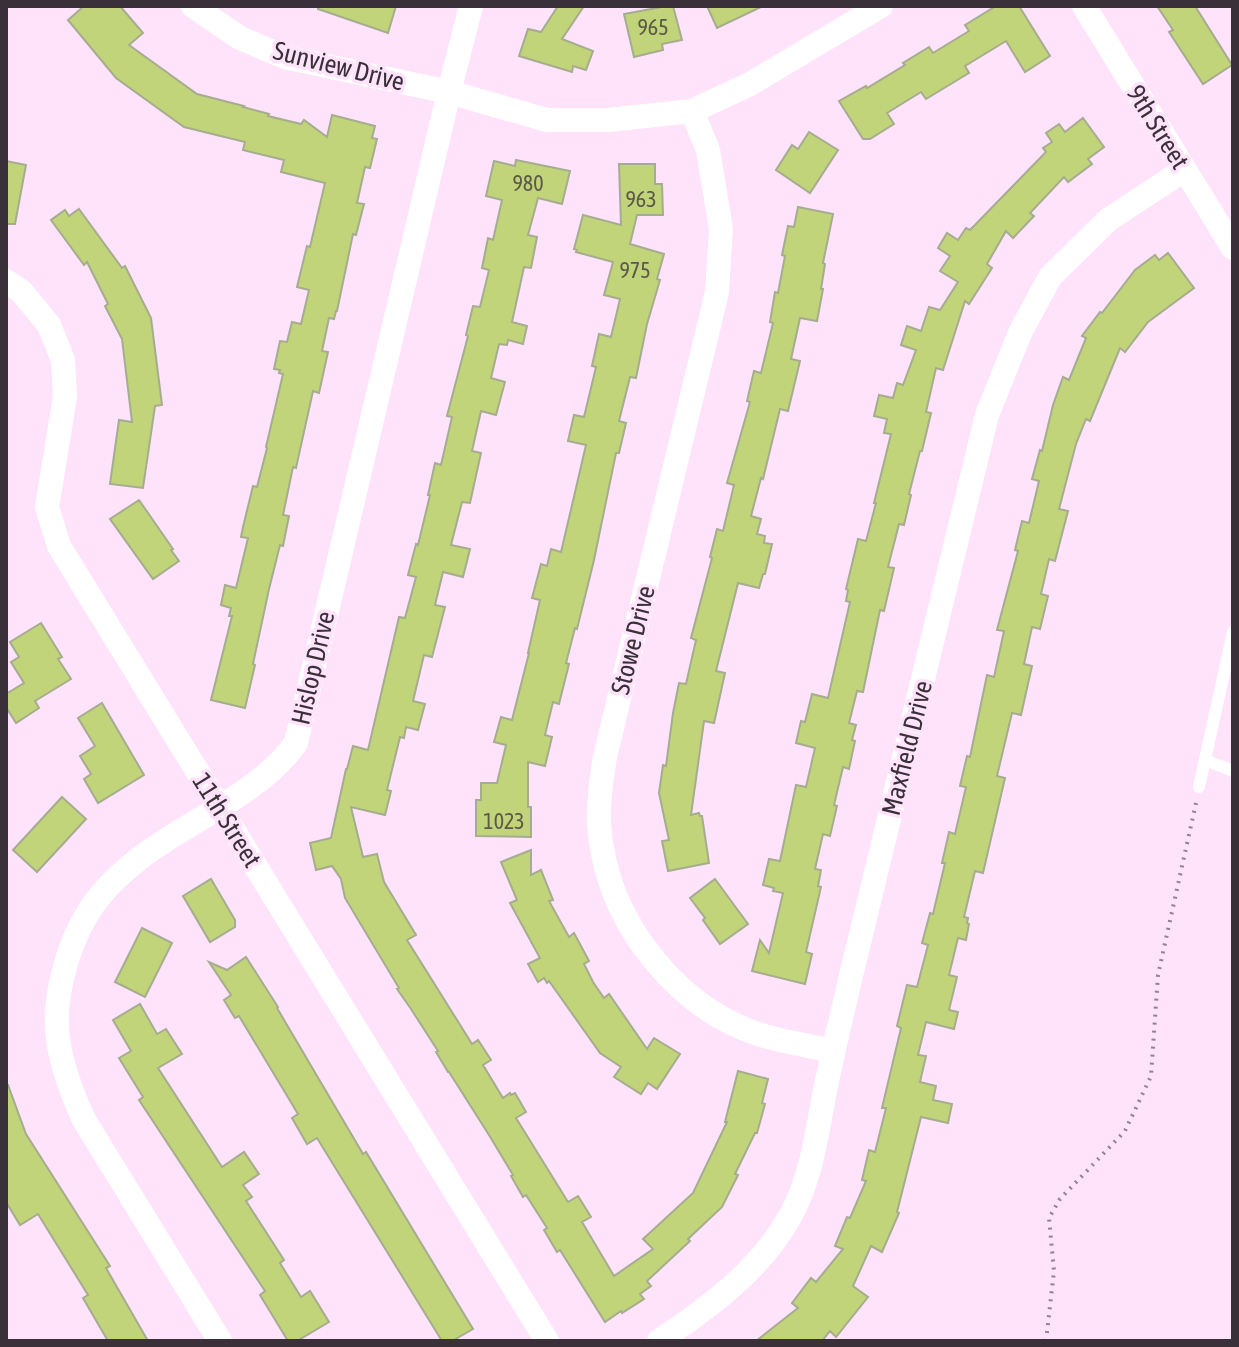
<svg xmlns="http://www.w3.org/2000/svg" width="1239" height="1347" font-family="'Asap Condensed',sans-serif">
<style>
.building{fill:#c2d479;stroke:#a5ac8f;stroke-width:2}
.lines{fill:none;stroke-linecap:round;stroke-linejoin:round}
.path{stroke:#958393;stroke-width:4;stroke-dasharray:2 6;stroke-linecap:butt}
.service{stroke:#fff;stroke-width:12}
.minor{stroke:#fff;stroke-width:24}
.labels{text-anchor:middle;stroke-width:7;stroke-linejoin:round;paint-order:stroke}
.number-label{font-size:22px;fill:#5c5949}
.street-label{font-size:26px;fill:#3a3039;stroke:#fee3fa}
</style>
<rect width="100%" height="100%" fill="#fee3fa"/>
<g class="building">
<polygon points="84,6 120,6 143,33 129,45 197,94 244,106 243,107 269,114 268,116 301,124 304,120 327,137 332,115 375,126 372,138 377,139 370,168 365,167 357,203 364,204 356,235 353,234 337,311 336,311 334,319 329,318 322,351 328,352 319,393 313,391 296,468 293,467 283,515 289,516 283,546 280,545 269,589 253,664 255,665 245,708 211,700 232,616 229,616 231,608 221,605 225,585 236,588 248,538 241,537 243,527 253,486 257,487 267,448 266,447 283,374 279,373 280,370 274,369 280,341 287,342 292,322 301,324 309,290 297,287 307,246 310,247 325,183 281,172 284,160 243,150 245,142 184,127 116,78 68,20"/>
<polygon points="318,6 396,6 388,33 318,9"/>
<polygon points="558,6 584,6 562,39 593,51 586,70 573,66 572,72 519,56 528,29 541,32"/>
<polygon points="667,6 673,6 682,40 662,44 663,50 634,57 624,14"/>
<polygon points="707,6 763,6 717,28"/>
<polygon points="996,6 1019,6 1050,56 1025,72 1006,41 965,66 969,73 926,99 921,92 887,113 894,124 870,139 863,139 839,101 866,86 867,88 905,65 903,63 929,47 933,53 969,31 965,25"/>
<polygon points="1157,6 1195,6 1232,65 1203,84 1169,32 1173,30"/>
<polygon points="1083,118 1104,147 1088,159 1092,164 1068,182 1064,177 1030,213 1034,216 1013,238 1006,231 987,264 992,268 969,304 965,301 943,370 936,368 926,412 931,413 922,451 920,451 909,494 911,495 904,525 899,524 888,567 894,568 884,611 880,610 863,692 857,691 849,723 856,725 852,740 855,741 849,769 843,767 834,805 837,806 830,836 823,834 815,869 821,870 818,886 821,887 806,952 812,954 805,984 752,971 760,940 769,953 783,893 773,891 774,888 763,885 769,859 780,861 796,785 806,787 815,748 796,743 801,721 805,722 812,694 828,698 850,602 846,601 848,590 846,589 858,539 866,541 876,503 874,503 891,434 884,433 887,419 874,416 879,395 893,398 897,383 903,385 916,350 901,345 907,326 921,331 929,307 940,310 958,282 940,271 950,256 938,248 947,233 958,240 966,228 970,230 1046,152 1043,148 1052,142 1046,133 1059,124 1065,132"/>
<polygon points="809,132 838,150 810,193 776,170 792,145 798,149"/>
<polygon points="516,160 570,171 562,204 538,198 528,235 537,237 531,268 524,267 512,322 527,326 523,344 508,340 507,345 499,344 491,378 505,382 496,415 481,411 472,451 481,453 470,503 462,502 451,545 470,549 463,577 443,572 435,605 445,607 432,657 424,655 413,701 425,704 418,730 406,727 404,738 400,737 387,790 391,791 385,815 351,807 363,857 377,854 384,882 416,935 407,940 472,1044 478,1040 491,1060 483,1065 503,1098 510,1093 511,1095 515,1093 526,1112 516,1118 568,1202 578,1196 591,1217 582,1222 614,1276 653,1249 643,1239 693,1193 727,1122 725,1122 738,1071 768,1079 762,1103 765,1104 757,1133 755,1133 735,1174 738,1175 722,1207 688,1239 690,1241 647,1281 651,1286 640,1294 644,1299 622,1313 621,1311 605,1322 560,1250 557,1252 544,1230 547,1228 526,1195 523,1197 511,1176 513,1175 489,1135 449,1072 448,1072 436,1052 438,1051 411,1009 397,989 399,988 345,898 341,879 332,866 316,870 310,843 331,838 346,769 347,769 353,746 368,750 399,617 405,618 416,577 408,575 416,544 418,545 430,495 428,495 435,463 441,465 452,417 447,416 468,336 466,335 473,306 480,307 489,270 482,268 488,238 493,240 502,200 486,196 494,161 515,166"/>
<polygon points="6,161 26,165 15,224 6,224"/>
<polygon points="619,164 655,164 655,184 662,184 663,215 637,215 630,244 664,254 657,279 660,280 647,324 636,378 630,377 619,421 626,423 619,453 616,453 594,560 577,629 575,628 566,663 569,664 559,704 553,702 545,735 552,737 545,766 528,762 528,807 531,807 531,837 476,836 476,800 481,800 481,783 497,783 506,745 494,742 501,717 512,720 529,653 528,653 540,600 532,598 541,564 547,566 551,549 561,552 569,518 586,445 568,441 574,415 584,417 596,367 592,366 599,334 611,337 620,299 604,295 613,262 576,252 577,250 574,249 583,215 621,225"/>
<polygon points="798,207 833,214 823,263 825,264 821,289 823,289 817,321 800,318 791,359 800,361 788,411 780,409 763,479 761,478 751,516 761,519 757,534 765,536 764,543 772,544 765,574 763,574 759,588 738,583 716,671 725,673 714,723 704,721 691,815 699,813 700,816 702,816 709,863 668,871 662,841 669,840 659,793 663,765 666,766 673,713 679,683 686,684 696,640 691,638 712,558 710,557 717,529 723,531 734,485 727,483 750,402 747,401 754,371 761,373 773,323 770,322 775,292 778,293 785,256 782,255 788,226 794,227"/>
<polygon points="79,209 122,268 125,266 151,318 162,405 155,406 143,488 110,484 119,420 132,422 122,339 105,306 108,304 87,262 84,265 51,220 65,210 69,216"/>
<polygon points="1168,253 1194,288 1148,322 1125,352 1120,348 1090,421 1086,419 1076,444 1059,509 1068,511 1055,561 1049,559 1041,594 1048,596 1040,629 1032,627 1024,664 1032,666 1021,715 1012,713 997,776 1005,778 983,873 975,871 964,917 968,918 967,923 969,924 966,940 958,938 949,975 957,977 949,1010 958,1012 954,1029 926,1022 918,1055 926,1056 920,1082 936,1086 933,1100 952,1104 948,1123 921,1117 897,1212 899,1213 882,1252 871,1246 853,1286 868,1297 836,1337 830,1331 822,1341 756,1341 798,1308 792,1303 811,1278 816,1282 843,1249 835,1246 847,1217 850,1218 866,1181 862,1180 869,1150 875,1152 886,1108 882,1108 901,1028 897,1026 907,985 917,987 928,945 922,943 930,913 933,914 945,863 942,863 949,832 955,834 966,787 960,786 967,756 970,757 987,675 994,677 1004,631 997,630 1018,551 1015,550 1022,521 1029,523 1039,481 1032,479 1040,450 1042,451 1053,405 1063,377 1069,380 1086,338 1082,336 1100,312 1102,313 1135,270 1155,255 1159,260"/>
<polygon points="139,500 173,549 171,550 179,561 153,579 110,519"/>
<polygon points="41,623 62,657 58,659 71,679 35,701 39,708 16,723 6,707 6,694 24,683 11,662 19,657 10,642"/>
<polygon points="102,703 144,775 98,803 84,779 91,774 80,756 95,746 78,718"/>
<polygon points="62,797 86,819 37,872 13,850"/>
<polygon points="531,850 531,875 541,870 553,900 549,901 569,937 574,933 589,961 584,964 593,982 604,998 609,994 647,1049 654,1038 680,1054 657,1089 648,1083 641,1094 614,1077 621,1067 600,1053 549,981 547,983 544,978 538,982 528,964 540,958 510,903 517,900 501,862"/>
<polygon points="211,879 235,920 235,927 210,942 183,896"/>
<polygon points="715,879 748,924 720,944 703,920 705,918 690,898"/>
<polygon points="142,928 172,943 145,997 115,982"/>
<polygon points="246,957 278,1007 277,1008 363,1154 366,1152 473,1329 452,1341 442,1341 317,1138 307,1144 292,1118 298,1114 239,1016 235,1018 224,1000 231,995 209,962 227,970"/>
<polygon points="140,1004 157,1034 166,1029 182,1054 158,1068 222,1167 244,1152 259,1174 243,1185 252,1197 246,1201 284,1260 280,1263 301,1297 310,1291 329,1322 297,1341 288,1341 260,1295 265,1291 139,1100 143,1097 119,1058 131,1051 113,1020"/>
<polygon points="6,1085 8,1085 26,1134 110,1266 106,1268 148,1341 108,1341 83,1298 88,1295 38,1214 20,1225 6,1202"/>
</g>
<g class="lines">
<polyline class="path" points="1046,1341 1054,1271 1049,1218 1060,1199 1125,1131 1151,1076 1158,975 1196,803"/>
<g class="service">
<polyline points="1205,760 1233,771"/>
<polyline points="1199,787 1233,632"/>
</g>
<g class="minor">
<polyline points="193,6 240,38 285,57 449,92 547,120 608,120 692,111 750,84 881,6"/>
<polyline points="1084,6 1233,248"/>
<path d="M 692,111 L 708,150 L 721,229 L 717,292 L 605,757 C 600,787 596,817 602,848 C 615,928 678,1006 755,1033 C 780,1042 808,1045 833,1051"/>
<polyline points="6,281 21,291 49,325 63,360 65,397 47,507 59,546 547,1341"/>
<path d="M 220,1341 L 84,1120 C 72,1094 62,1068 58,1039 C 52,994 71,931 100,896 C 111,882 126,869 140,858 C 188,821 261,793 296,743 L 449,92 L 471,6"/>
<path d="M 659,1341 C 711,1306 762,1269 792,1213 C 812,1175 817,1132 825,1091 C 832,1055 841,1020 849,984 C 895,795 941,605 987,415 L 1020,333 L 1050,277 L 1108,220 L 1184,170"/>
</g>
</g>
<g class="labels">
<g class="number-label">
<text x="653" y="35">965</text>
<text x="528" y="191">980</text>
<text x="641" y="207">963</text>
<text x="635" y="278">975</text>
<text x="504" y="829">1023</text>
</g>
<g class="street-label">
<text transform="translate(339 66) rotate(14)" y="9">Sunview Drive</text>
<text transform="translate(1158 127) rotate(58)" y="9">9th Street</text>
<text transform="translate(633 640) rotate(-76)" y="9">Stowe Drive</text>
<text transform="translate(313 668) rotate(-77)" y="9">Hislop Drive</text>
<text transform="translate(907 748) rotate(-76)" y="9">Maxfield Drive</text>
<text transform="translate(227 820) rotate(58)" y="9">11th Street</text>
</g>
</g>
<rect width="1239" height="1347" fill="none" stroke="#3a3039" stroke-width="16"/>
</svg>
